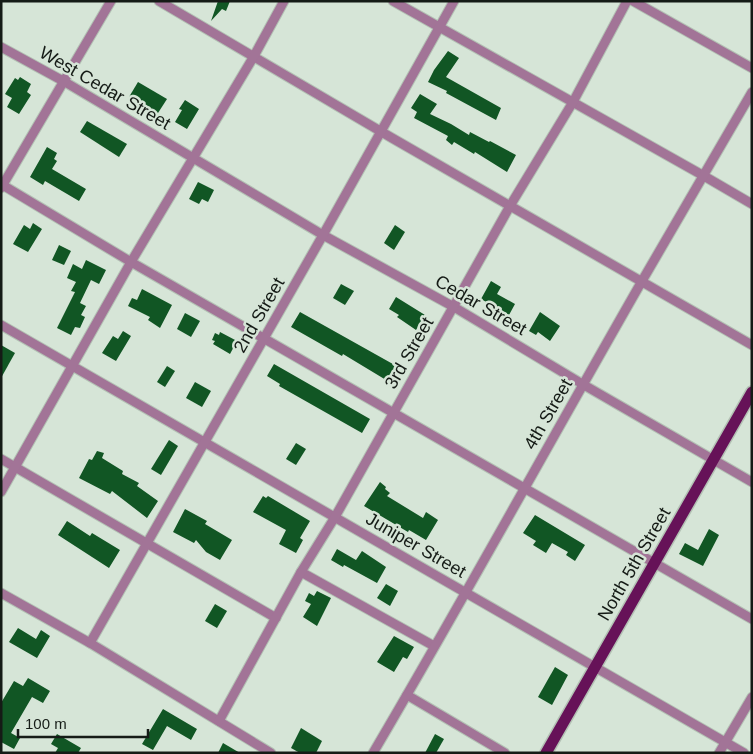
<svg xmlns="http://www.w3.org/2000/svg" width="753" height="754" font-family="Helvetica,sans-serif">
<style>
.building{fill:#115624}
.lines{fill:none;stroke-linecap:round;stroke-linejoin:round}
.minor-casing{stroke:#b3c1b4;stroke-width:11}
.major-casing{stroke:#b3c1b4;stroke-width:14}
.minor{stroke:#a27497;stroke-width:9}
.major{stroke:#661258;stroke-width:11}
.labels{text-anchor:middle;stroke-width:5;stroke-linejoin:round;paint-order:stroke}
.street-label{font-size:18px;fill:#151b16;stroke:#d6e5d7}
</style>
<rect width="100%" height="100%" fill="#d6e5d7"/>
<g class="building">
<polygon points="218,1 230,1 226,11 222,9 211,21"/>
<polygon points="448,51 459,58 446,77 501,108 496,120 446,93 447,91 428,82 434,70"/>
<polygon points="20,77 31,84 27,92 31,95 19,114 7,107 12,98 5,94 15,78 18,80"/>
<polygon points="138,82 167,99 158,113 129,97"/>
<polygon points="420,94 437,104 430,114 451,124 469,135 470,132 489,142 490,141 516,155 507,172 475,152 474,154 454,142 452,145 446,140 448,136 414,118 417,112 411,108"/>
<polygon points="185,100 199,109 187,129 175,122 182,110 179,109"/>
<polygon points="87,121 127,144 119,157 80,132"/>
<polygon points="47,147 57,153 54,159 57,161 52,169 86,189 79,201 45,181 43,185 30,177"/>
<polygon points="198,182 214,190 208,202 202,199 199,204 189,199"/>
<polygon points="33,223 42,229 28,252 13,244 24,225 30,229"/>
<polygon points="395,225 405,232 394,250 384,243"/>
<polygon points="59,245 71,251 64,265 52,260"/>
<polygon points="86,260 106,270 99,284 91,280 80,303 86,306 81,315 85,317 80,328 75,327 71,335 57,328 75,292 71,291 76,282 67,278 73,264 82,269"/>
<polygon points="491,281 501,287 497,294 515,304 509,315 481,299"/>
<polygon points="341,284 354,291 345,305 333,298"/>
<polygon points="142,289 172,305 160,328 148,320 150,317 128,306 132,298 137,300"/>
<polygon points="396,297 425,315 416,330 397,317 399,315 389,309"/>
<polygon points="300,312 400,368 391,383 343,354 342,356 291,327"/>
<polygon points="540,312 560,326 550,341 538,332 536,335 529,331"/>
<polygon points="185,313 200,321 191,337 177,329"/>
<polygon points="123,331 131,336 116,361 102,353 113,336 118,339"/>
<polygon points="220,332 237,341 230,354 213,344 215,341 212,340 215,333 219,335"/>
<polygon points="1,345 15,353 1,378"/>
<polygon points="274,364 370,419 362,433 279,386 280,384 267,376"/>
<polygon points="167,366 175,371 165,387 157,382"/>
<polygon points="195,382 211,391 202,407 186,398"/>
<polygon points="169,440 178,446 161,475 151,469"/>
<polygon points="296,443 306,449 296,465 286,459"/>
<polygon points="97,451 104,453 102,458 123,471 122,474 139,483 137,486 158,501 147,518 112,491 110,494 79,478 89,459 92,460"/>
<polygon points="380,482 386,487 385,489 390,493 387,496 423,518 426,512 438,520 426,540 409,530 408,532 364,506"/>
<polygon points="263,496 266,498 268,496 310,521 300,538 303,540 296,553 279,544 286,530 253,512"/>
<polygon points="185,509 207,521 205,524 232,540 220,560 206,552 196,540 194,543 173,532"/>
<polygon points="535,515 585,545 575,561 566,555 568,552 552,543 546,553 533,545 536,541 523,533"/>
<polygon points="67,521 90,536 92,533 120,550 109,568 58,535"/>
<polygon points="709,529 719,535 703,566 679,554 685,543 698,550"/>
<polygon points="337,549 356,560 362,551 386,567 377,583 344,565 343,567 331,560"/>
<polygon points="386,584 398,591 390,606 377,598"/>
<polygon points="317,591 331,598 317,626 303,617 311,604 305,601 309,593 314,596"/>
<polygon points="215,604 227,611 217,628 205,621"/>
<polygon points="18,628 36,639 41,630 50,636 37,658 9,642"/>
<polygon points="394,636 414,647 407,659 403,657 394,672 377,662"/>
<polygon points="555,667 568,675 552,705 538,697"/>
<polygon points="28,678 50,691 43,703 32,697 11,733 20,738 14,749 1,742 1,703 14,681 23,686"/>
<polygon points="163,709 197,729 191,740 167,726 153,750 142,744"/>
<polygon points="301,728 322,741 316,753 300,753 291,748"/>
<polygon points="57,734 81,748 78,753 55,753 58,748 51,744"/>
<polygon points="435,734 444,739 436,753 425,753"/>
<polygon points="223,743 240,753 218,753"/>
</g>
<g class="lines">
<g class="minor-casing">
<g id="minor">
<polyline points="159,1 392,138 752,345"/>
<polyline points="393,1 704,176 752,204"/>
<polyline points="633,1 752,68"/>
<polyline points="1,47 65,82 323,235 454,307 584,385 752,482"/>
<polyline points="1,184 131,262 752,619"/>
<polyline points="1,188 111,1"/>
<polyline points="1,325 744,753"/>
<polyline points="1,459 276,618"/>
<polyline points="1,492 131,262 254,56 284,1"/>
<polyline points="301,572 434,646"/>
<polyline points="1,593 90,643 271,753"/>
<polyline points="90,643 323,235 454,1"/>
<polyline points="407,695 505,753"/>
<polyline points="219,721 301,572 335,517 510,206 573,102 627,1"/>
<path d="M 373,753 C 465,597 552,438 642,281 C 678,218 716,155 752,92"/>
<polyline points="719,753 752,697"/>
</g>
</g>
<g class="major-casing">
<polyline id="major" points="546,753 752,392"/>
</g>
<use href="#minor" class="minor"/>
<use href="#major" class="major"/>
</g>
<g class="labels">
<g class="street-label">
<text transform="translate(105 88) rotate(30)" y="6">West Cedar Street</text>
<text transform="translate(481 305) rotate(30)" y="6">Cedar Street</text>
<text transform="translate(259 315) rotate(-60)" y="6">2nd Street</text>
<text transform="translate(409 353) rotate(-60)" y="6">3rd Street</text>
<text transform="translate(548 414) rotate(-60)" y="6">4th Street</text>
<text transform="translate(416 545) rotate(30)" y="6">Juniper Street</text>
<text transform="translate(634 564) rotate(-60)" y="6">North 5th Street</text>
</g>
</g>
<rect width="753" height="754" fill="none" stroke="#151b16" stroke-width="5"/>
<path d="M18 729v8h130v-8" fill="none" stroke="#151b16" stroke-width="2.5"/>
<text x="25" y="729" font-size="15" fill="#151b16" stroke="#d6e5d7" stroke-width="4" paint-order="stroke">100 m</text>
</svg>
